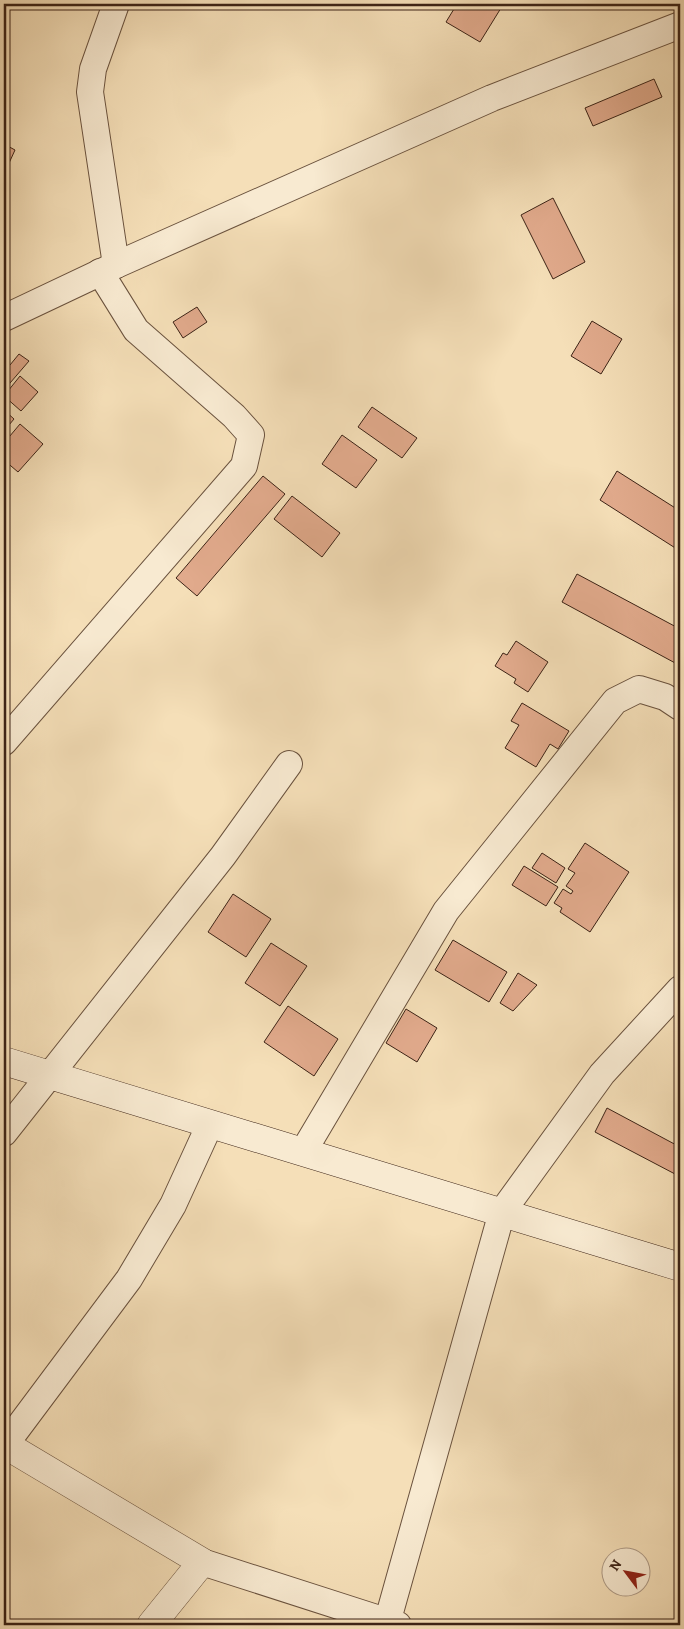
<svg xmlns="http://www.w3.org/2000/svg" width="684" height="1629" font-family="Alegreya,serif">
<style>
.building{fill:#e1aa8c;stroke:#3c2316}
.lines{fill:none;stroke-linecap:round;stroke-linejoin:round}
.minor-casing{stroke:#6a523e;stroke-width:28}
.tertiary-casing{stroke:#6a523e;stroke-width:29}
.secondary-casing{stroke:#3c2316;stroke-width:29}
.minor{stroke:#f8ead1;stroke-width:26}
.tertiary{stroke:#f8ead1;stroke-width:28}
.secondary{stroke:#f8ead1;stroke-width:28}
</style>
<rect width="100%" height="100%" fill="#f5dfb8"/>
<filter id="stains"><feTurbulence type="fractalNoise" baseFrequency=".004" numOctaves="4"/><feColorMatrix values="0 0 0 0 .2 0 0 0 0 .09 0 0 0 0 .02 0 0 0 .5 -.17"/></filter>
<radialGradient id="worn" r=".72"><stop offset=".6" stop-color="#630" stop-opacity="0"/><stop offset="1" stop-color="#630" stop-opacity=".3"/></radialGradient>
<g class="building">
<polygon points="457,4 494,4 501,8 480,42 446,22"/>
<polygon points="654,79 662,97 593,126 585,108"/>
<polygon points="4,144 15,150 4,174"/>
<polygon points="553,198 585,262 553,279 521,215"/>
<polygon points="197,307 207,322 183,338 173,322"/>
<polygon points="592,321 622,339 601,374 571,356"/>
<polygon points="19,354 29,361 4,390 4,362 5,361 10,365"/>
<polygon points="20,376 38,392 21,411 4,396"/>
<polygon points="372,407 417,438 402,458 358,427"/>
<polygon points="4,410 14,419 4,431"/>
<polygon points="20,424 43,444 18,472 4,460 4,443"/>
<polygon points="342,435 377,460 356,488 322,464"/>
<polygon points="617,471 680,511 680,551 600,500"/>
<polygon points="263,476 285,494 197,596 176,578"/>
<polygon points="292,496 340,533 322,557 274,519"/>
<polygon points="577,574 680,629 680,659 677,664 562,602"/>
<polygon points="516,641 548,662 528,692 514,683 516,679 495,666 503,653 507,655"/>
<polygon points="522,703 569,731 558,749 550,744 536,767 505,748 519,725 511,721"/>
<polygon points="585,843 629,872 590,932 560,912 562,908 554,903 563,889 571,894 573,891 566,886 575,873 568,869"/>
<polygon points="542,853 565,868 556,883 532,868"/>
<polygon points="524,866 558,887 546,906 512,885"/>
<polygon points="233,894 271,919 246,957 208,932"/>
<polygon points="453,940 507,972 489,1002 435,970"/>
<polygon points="271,943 307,966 280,1006 245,983"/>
<polygon points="518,973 537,985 513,1011 500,1003"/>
<polygon points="288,1006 338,1039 314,1076 264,1042"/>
<polygon points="406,1009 437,1028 417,1062 386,1043"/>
<polygon points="607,1108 680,1147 680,1164 675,1174 595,1132"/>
</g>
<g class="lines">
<g class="minor-casing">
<g id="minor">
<polyline points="116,4 93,69 90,92 116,265"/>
<polyline points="4,318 116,265 492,98 680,25"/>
<polyline points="4,742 244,466 251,435 234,416 136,330 100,272"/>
<polyline points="4,1133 223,856 289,764"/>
<polyline points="303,1152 446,911 615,701 639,689 665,697 680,707"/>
<polyline points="5,1445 129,1279 173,1205 210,1124"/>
<polyline points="202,1562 398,1625"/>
<polyline points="387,1623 502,1212 602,1074 680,989"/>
</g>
</g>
<g class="tertiary-casing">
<polyline id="tertiary" points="4,1444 202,1562 151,1625"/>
</g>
<g class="secondary-casing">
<polyline id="secondary" points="4,1061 680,1267"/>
</g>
<use href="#minor" class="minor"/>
<use href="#tertiary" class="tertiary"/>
<use href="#secondary" class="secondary"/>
</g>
<rect width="684" height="1629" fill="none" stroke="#f5dfb8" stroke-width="20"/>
<rect x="5" y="5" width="674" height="1619" fill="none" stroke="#3c2316" stroke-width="2.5"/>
<rect x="10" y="10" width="664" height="1609" fill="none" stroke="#3c2316"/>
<g transform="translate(626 1572) rotate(302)"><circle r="24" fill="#f8ead1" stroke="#ad9a86"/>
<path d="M0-4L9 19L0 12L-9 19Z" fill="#8f2418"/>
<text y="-8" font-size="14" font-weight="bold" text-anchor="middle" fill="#3c2316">N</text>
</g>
<rect width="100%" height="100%" filter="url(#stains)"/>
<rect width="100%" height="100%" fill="url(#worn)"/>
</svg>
